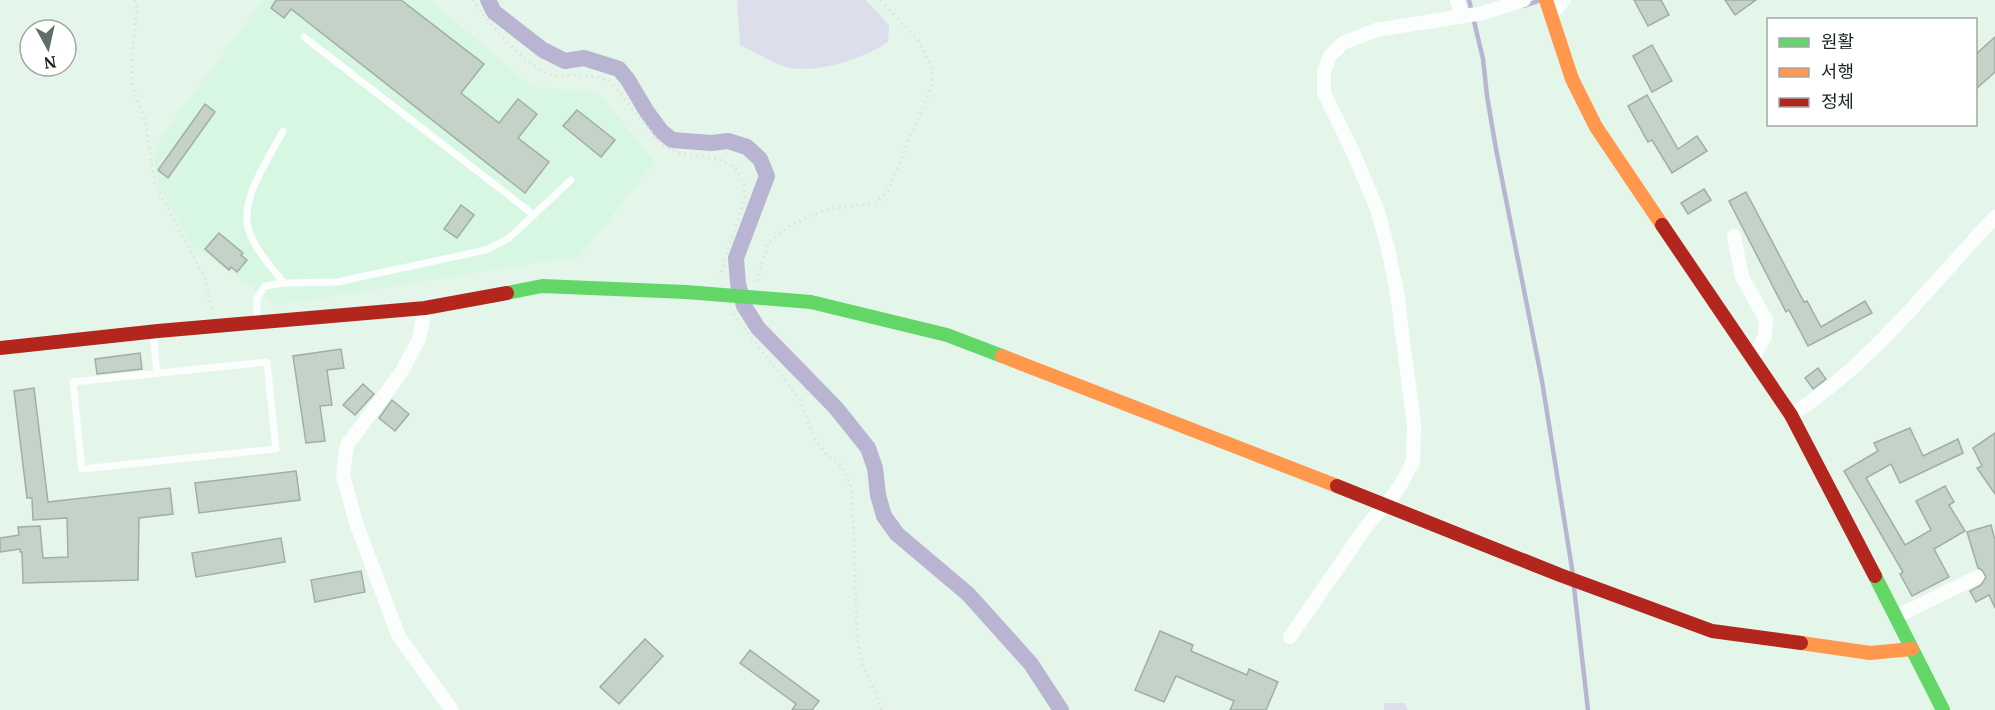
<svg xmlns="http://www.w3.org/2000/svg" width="1995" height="710" font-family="'PT Serif','Noto Sans KR',serif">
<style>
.built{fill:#d8f7e2}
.green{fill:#dcdfeb}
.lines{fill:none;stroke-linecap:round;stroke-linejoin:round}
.stream{stroke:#b9b4d2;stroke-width:4.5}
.canal{stroke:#b9b4d2;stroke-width:16}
.building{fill:#c4d2c8;stroke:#a0aea5;stroke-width:1.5}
.path{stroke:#dde2df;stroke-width:3;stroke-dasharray:1.5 4.5;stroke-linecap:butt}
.lane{stroke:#fbfefc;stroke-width:7}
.street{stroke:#fbfefc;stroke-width:14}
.fast{stroke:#63d668;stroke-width:14}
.slow{stroke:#ff974d;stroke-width:14}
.jam{stroke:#b3261e;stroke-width:14}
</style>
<rect width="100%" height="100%" fill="#e4f6ea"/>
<polygon class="built" points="263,0 430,0 531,86 599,93 655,162 580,256 278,305 191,245 158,184 154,156 160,138"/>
<g class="green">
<path d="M 737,0 L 866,0 L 889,25 L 888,42 C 866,58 814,75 786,67 C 770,62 755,52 740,45 Z"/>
<polygon points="1384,703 1404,703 1408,710 1384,710"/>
</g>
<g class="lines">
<g class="stream">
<polyline points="1469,0 1483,59 1487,96 1496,149 1542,381 1573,575"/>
<polyline points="1524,6 1541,0"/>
<polyline points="1574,587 1588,710"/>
</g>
<polyline class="canal" points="488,0 494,12 543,50 565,61 584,58 619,69 628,80 647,112 661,131 672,140 711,143 728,141 747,147 760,159 767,176 736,258 738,284 744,306 758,328 836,408 868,448 875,468 878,495 884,516 897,534 968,594 1031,664 1061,710"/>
</g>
<g class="building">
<polygon points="276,0 401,0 484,64 461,93 499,123 518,99 537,114 518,138 549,162 525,193 291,9 284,18 271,8"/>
<polygon points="1634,0 1661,0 1669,15 1648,26"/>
<polygon points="1725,0 1756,0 1735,15"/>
<polygon points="1995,37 1995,72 1976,89 1976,54"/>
<polygon points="1652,45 1672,81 1652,92 1633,56"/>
<polygon points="1647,95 1678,149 1697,136 1707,151 1672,173 1652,140 1648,142 1628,106"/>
<polygon points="205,104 215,112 168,178 158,170"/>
<polygon points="577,110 615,140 601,157 563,126"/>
<polygon points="1704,189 1711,200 1688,214 1681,203"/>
<polygon points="1746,192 1804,302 1807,301 1821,327 1865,301 1872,313 1808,346 1789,310 1786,312 1729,201"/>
<polygon points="461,205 474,215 457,238 444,229"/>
<polygon points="219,233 243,253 241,255 247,260 237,272 231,267 229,270 205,249"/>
<polygon points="341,349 344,368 327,370 332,405 320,406 325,441 306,443 293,356"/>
<polygon points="140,353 142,369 97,374 95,359"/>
<polygon points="1818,368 1826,379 1813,389 1805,378"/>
<polygon points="363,384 374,394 355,415 343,405"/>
<polygon points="34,388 48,502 170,488 173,514 139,518 138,580 23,583 22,552 20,552 20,549 0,552 0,538 19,535 18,527 40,526 43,558 68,557 67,518 33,520 32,498 27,498 14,391"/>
<polygon points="392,400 409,414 395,431 379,418"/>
<polygon points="1910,428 1923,456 1958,439 1963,453 1900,483 1891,464 1866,478 1905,545 1931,530 1916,501 1945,486 1954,502 1949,505 1965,531 1934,549 1949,577 1912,596 1900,574 1903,572 1844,471 1878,451 1874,443"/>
<polygon points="1995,433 1995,494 1977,468 1982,466 1973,448"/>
<polygon points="296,471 300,500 199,513 195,483"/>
<polygon points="1991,525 1995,540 1995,608 1989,595 1976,602 1970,591 1981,585 1986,577 1982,570 1978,568 1967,532"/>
<polygon points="281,538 285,562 196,577 192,553"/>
<polygon points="361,571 365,592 315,602 311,580"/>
<polygon points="1160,631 1193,645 1191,651 1247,675 1249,669 1278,682 1266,710 1230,710 1234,701 1176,676 1164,702 1135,690"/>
<polygon points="645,639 663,656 619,704 600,687"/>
<polygon points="750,650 819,701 812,710 792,710 796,704 740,663"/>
</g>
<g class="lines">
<g class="path">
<polyline points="135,0 137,7 131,68 134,92 145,119 155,185 205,278 212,309"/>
<path d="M 473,0 C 485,20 530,71 553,75 C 562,76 572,74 581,75 C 590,76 600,78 609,80 L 662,145 L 678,153 L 718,159 L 735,167 L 744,185 L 745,199 L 726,256 L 721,277"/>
<polyline points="757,281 768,243 792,224 825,210 875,203 887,193 932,85 931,65 918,40 880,0"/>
<polyline points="733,314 800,400 815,439 827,455 840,465 847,477 852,489 857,638 862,662 882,710"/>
</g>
<g class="lane">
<polyline points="304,37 534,215"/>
<path d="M 283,131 C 270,156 244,193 247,222 C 250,245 270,265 284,283"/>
<polyline points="257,320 257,298 265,286 284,283 337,282 486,250 509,238 571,180"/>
<polyline points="153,334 157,373"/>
<polygon points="267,362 276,449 82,469 73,382"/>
</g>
<g class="street">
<polyline points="1457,0 1462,16"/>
<polyline points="1551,14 1564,0"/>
<polyline points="1734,236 1742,277 1766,320 1765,336 1753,358"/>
<polyline points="425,308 419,339 401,373 347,445 343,475 356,523 399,637 452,710"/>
<path d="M 1791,415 C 1872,364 1930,285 1995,217"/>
<polyline points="1896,617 1977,577"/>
<polyline points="1290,637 1368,524 1386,505 1400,486 1413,462 1414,425 1397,293 1388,248 1377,209 1353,152 1324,93 1324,72 1330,56 1343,43 1376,30 1483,13 1524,0"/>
</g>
<g class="fast">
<polyline points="507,293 542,286 686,292 811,302 947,335 1002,356"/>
<polyline points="1875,576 1943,710"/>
</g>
<g class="slow">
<polyline points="1546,0 1572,79 1596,127 1662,225"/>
<polyline points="1002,356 1337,486"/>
<polyline points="1801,643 1870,653 1912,649"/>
</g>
<g class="jam">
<polyline points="1662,225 1791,415 1875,576"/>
<polyline points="0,348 158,331 425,308 507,293"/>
<polyline points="1337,486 1560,575 1712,631 1801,643"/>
</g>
</g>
<rect x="1767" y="18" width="210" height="108" fill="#ffffff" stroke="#a3a8a5" stroke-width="1.5"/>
<rect x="1779" y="38" width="30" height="9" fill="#63d668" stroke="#a3a8a5" stroke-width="1.5"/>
<text x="1821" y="48" font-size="18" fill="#19251d">원활</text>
<rect x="1779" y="68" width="30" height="9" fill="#ff974d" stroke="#a3a8a5" stroke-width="1.5"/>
<text x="1821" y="78" font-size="18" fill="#19251d">서행</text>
<rect x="1779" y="98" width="30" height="9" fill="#b3261e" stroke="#a3a8a5" stroke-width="1.5"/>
<text x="1821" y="108" font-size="18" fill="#19251d">정체</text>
<g transform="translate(48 48) rotate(172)"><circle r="28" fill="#ffffff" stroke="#a3a8a5" stroke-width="1.5"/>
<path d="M0-4.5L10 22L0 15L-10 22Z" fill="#606e65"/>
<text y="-9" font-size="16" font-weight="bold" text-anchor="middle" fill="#19251d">N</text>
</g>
</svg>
